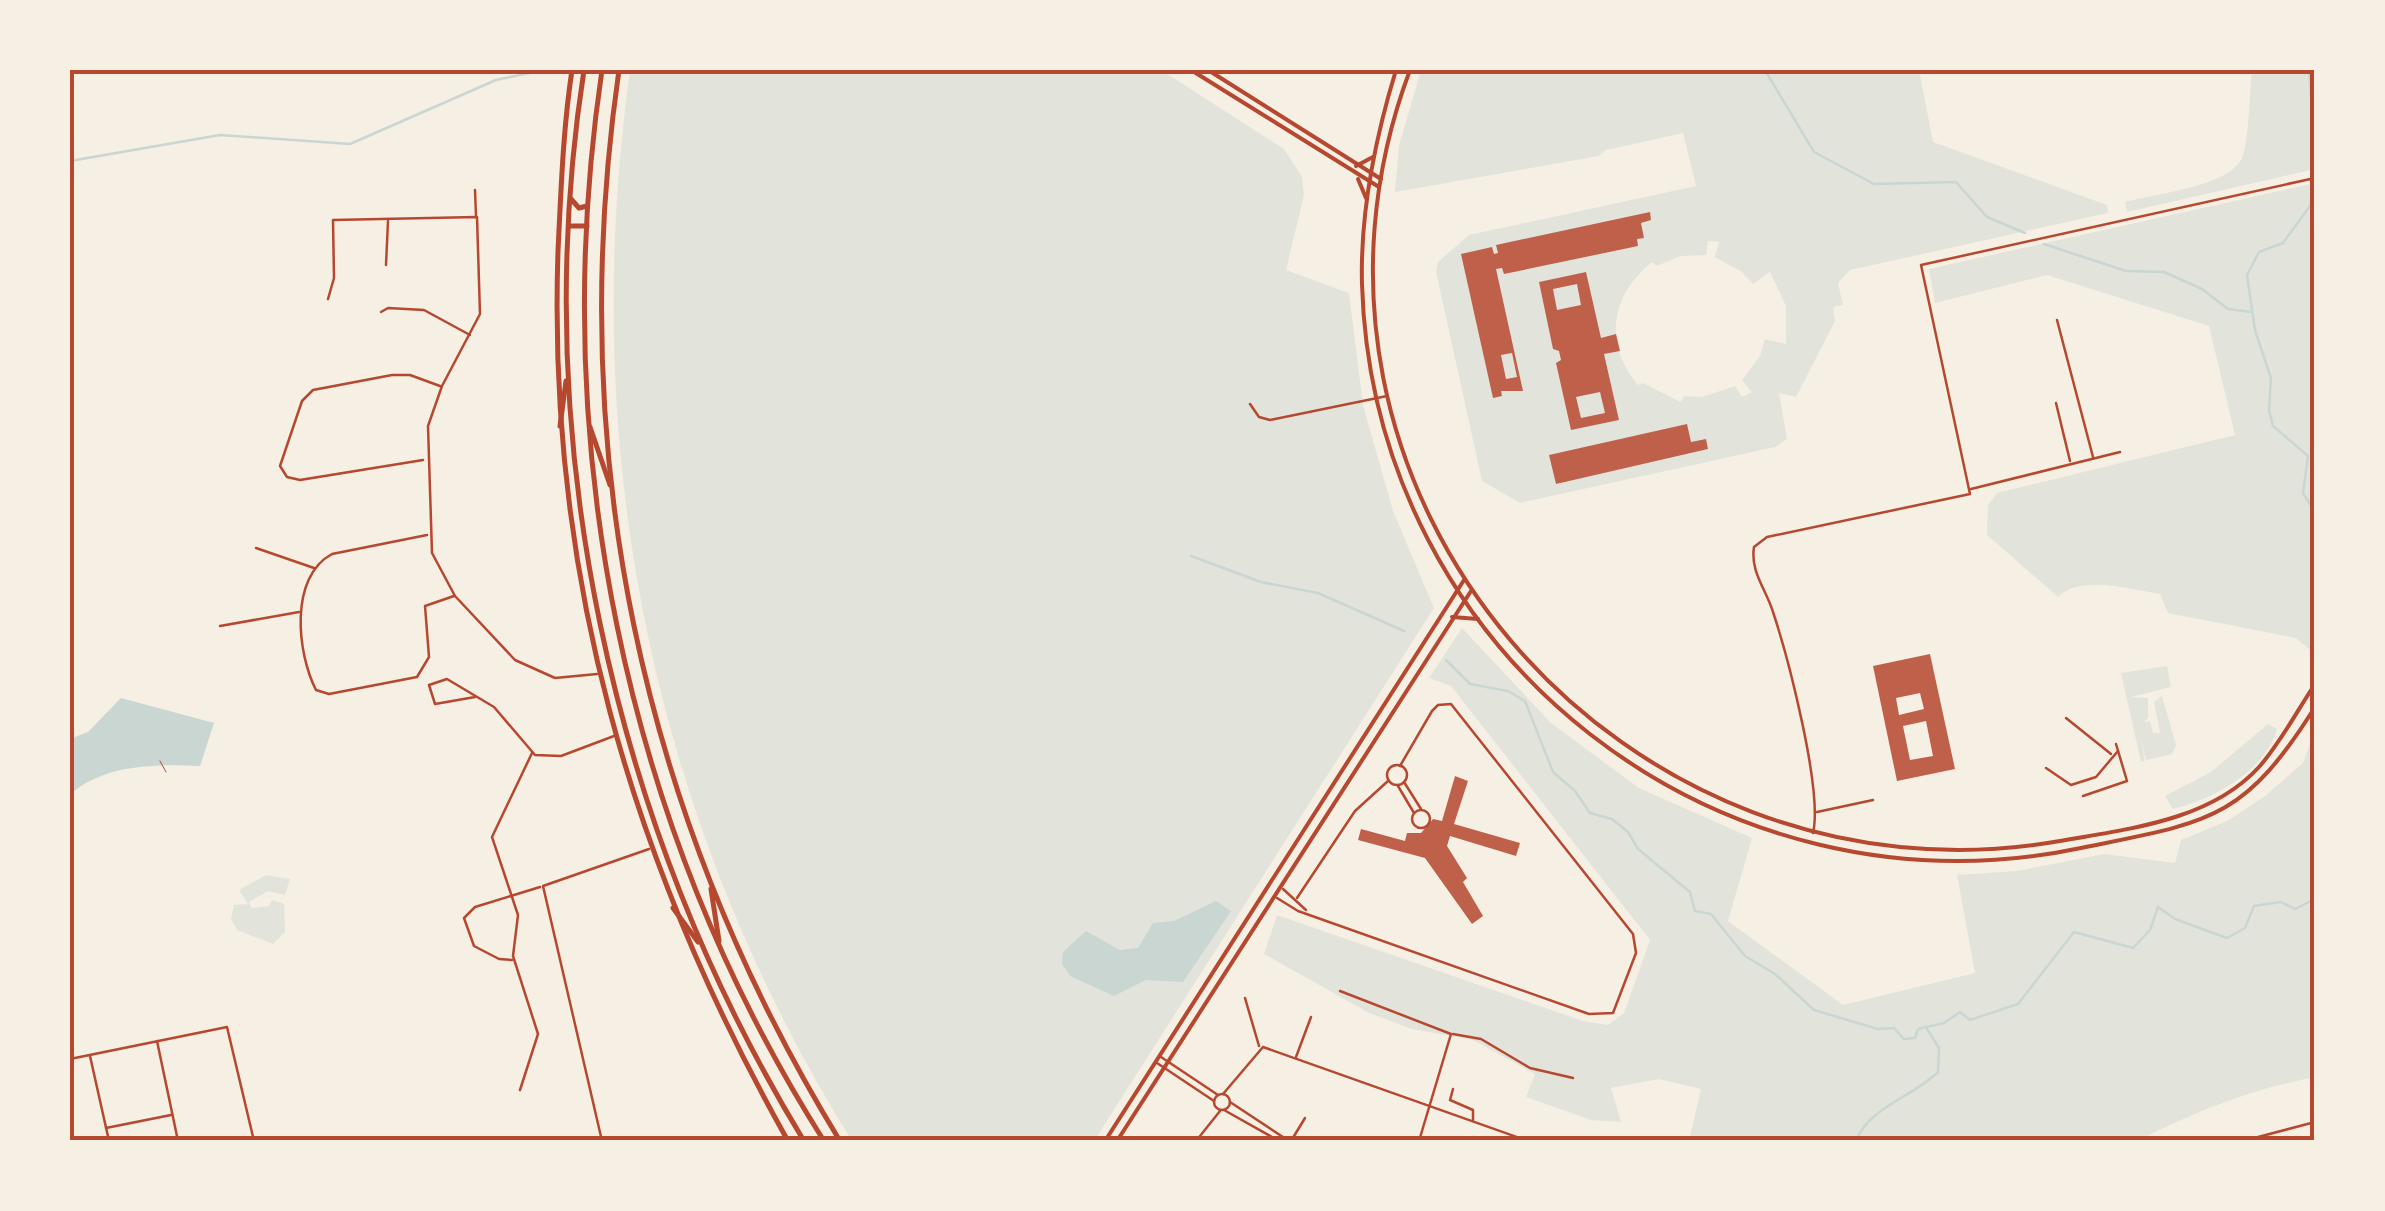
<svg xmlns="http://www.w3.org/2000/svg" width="2385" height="1211" font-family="Karla,sans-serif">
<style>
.green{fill:#e2e4dc;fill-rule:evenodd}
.water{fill:#c9d6d2}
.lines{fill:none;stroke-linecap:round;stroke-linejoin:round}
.stream{stroke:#c9d6d2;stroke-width:2.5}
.building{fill:#bf614a;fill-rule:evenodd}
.path{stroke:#b5482f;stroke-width:1}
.minor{stroke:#b5482f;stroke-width:2.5}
.secondary{stroke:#b5482f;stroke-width:4}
.primary{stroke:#b5482f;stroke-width:4}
.trunk{stroke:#b5482f;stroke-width:5}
.motorway{stroke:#b5482f;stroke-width:5}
.neatline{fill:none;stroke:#b5482f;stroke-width:4}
</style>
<rect width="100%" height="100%" fill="#f6efe4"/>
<g class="green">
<path d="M 630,70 L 1161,70 L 1284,149 L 1302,177 L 1304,195 L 1286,270 L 1349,293 L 1363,405 L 1393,511 L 1434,608 L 1094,1141 L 852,1141 C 650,817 578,447 630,70 Z"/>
<path d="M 1421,70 L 1919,70 L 1933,142 L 2107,205 L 2108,213 L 1850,270 L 1838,283 L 1843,305 L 1833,307 L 1835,321 L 1796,397 L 1779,393 L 1787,439 L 1775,447 L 1520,503 L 1482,481 L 1436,272 L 1438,262 L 1469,235 L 1696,186 L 1683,133 L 1606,150 L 1599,156 L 1395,192 L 1399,146 ZM 1708,241 L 1719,242 L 1715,257 L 1742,272 L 1753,284 L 1770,272 L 1786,306 L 1786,344 L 1765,339 L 1760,356 L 1742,380 L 1752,392 L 1742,397 L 1735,386 L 1702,397 L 1684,396 L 1681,402 L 1643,383 L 1638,385 C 1603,343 1611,295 1652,262 L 1657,266 L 1680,256 L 1706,255 Z"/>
<path d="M 2252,70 L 2315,70 L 2315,169 L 2127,212 L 2125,202 C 2153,194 2235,186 2243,155 C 2250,129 2249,97 2252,70 Z"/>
<path d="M 2315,183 L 2315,654 L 2296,638 L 2168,613 L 2160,594 C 2132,590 2081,574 2058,597 L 1987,535 L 1988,505 L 1997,493 L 2235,435 L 2209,326 L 2047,275 L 1935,303 L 1929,269 Z"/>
<path d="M 1462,628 L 1551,723 L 1639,788 L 1752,838 L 1728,921 L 1843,1005 L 1975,973 L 1957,875 L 2017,871 L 2104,854 L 2175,863 L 2181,840 L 2229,820 L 2265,796 L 2303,763 L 2315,730 L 2315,1077 C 2251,1089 2195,1112 2137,1141 L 1689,1141 L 1701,1089 L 1659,1079 L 1611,1088 L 1621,1122 L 1591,1120 L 1526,1097 L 1535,1074 L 1473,1040 L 1412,1029 L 1369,1013 L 1264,954 L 1277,915 L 1583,1021 L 1608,1025 L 1624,1013 L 1650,940 L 1451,686 L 1429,678 Z"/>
<polygon points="2167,666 2171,687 2131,697 2148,698 2148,718 2144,722 2150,721 2153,733 2160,733 2154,702 2162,696 2176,745 2172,754 2146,760 2141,740 2145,761 2141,762 2121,673"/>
<path d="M 2268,724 L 2277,729 C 2265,771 2214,799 2173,809 L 2165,796 L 2211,772 Z"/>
<polygon points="266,875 290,879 285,895 268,891 249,902 251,908 269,906 272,900 284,904 285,932 273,944 237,930 231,919 234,905 248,904 239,890"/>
</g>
<g class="water">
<path d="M 121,698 L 214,723 L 200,766 C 157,764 103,764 70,795 L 70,739 L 88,732 Z"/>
<polygon points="1216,901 1231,911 1183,982 1146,980 1114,996 1070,976 1062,964 1063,952 1086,931 1120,950 1138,948 1153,923 1174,921"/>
</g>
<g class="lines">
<g class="stream">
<polyline points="1765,70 1814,152 1874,184 1956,182 1987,217 2025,233"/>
<polyline points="2309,70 2315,152"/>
<polyline points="70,161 220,135 350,144 496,80 544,70"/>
<polyline points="2315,199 2283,243 2259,252 2247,275 2255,330 2271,378 2269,410 2273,426 2308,456 2303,493 2315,512"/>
<polyline points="2044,244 2126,271 2164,272 2202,289 2228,309 2252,312"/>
<polyline points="1191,556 1261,582 1318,593 1404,631"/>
<polyline points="1446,660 1470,684 1508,691 1525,701 1553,772 1575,791 1590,813 1612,819 1628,832 1638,849 1690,892 1695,911 1711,914 1745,956 1775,974 1814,1010 1878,1029 1894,1028 1904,1039 1915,1038 1918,1029 1944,1023 1960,1012 1970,1020 2018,1004 2074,932 2133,948 2150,930 2158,907 2175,919 2227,938 2245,928 2254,906 2281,902 2295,909 2315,899"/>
<path d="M 1856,1141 C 1869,1107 1913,1097 1938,1072 L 1939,1048 L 1927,1029"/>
</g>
</g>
<g class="building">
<path d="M 1650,212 L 1651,220 L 1641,223 L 1644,238 L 1637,239 L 1638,246 L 1504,274 L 1502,268 L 1496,269 L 1523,391 L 1501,391 L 1502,396 L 1493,398 L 1461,254 L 1492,247 L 1494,254 L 1498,253 L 1496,245 ZM 1512,353 L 1517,377 L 1506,379 L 1501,355 Z"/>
<path d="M 1586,272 L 1601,338 L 1616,334 L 1620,351 L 1604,354 L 1619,420 L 1571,430 L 1556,363 L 1561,360 L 1559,351 L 1553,349 L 1539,282 ZM 1577,284 L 1581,305 L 1557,310 L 1553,289 ZM 1600,392 L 1605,413 L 1581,418 L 1576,397 Z"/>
<polygon points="1687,424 1691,442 1706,439 1708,449 1556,484 1549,455"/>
<path d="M 1930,654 L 1955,769 L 1897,781 L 1873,666 ZM 1920,693 L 1924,709 L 1899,715 L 1896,698 ZM 1926,721 L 1933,756 L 1910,760 L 1903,726 Z"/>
<polygon points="1455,776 1468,781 1454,824 1520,843 1516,856 1450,836 1447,846 1467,878 1463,882 1483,916 1472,924 1425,858 1358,840 1361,829 1405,841 1407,833 1421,833 1433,819 1442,821"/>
</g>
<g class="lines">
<polyline class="path" points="160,761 166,772"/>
<g class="minor">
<polyline points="475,190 476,216"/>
<polyline points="386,265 388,221"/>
<polyline points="328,299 334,278 333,220 477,217 480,314 442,386 428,426 432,553 455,596 515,660 555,678 597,674"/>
<polyline points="381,312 388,308 424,310 470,335"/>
<polyline points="2057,320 2093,457"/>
<polyline points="2056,403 2070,461"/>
<polyline points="1250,404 1259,417 1270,420 1387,396"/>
<polyline points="423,460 300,480 287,477 280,466 302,401 313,390 392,375 410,375 440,386"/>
<polyline points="1971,489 2120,452"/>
<path d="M 427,535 L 332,554 C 289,577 297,653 316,690 L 329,694 L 417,677 L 429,657 L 425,606 L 454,596"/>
<polyline points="256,548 314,568"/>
<polyline points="220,626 299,612"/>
<polyline points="475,697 435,704 429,685 447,679 494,707 535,755 561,756 614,736"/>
<polyline points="2066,718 2111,754"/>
<circle cx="1397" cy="775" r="10"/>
<polyline points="2046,768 2071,785 2096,777 2118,751"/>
<polyline points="1404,782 1421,809"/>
<polyline points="1398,786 1414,813"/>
<polyline points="2083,796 2127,781 2116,744"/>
<circle cx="1421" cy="819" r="9"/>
<polyline points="1817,812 1873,800"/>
<path d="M 1813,833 C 1823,791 1788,657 1773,612 C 1766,589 1750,572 1754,547 L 1767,537 L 1970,494 L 1921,265 L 2315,178"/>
<polyline points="1283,889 1306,910"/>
<polyline points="1277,898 1298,911 1589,1014 1613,1013 1636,953 1633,934 1451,704 1438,705 1432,711 1400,766"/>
<polyline points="1297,898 1355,811 1388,781"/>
<polyline points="512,960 499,959 474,946 464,918 475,907 540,887"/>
<polyline points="1340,991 1451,1034 1419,1141"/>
<polyline points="1245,998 1259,1046"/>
<polyline points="1453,1034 1481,1039 1530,1068 1573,1078"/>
<polyline points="157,1041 178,1141"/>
<polyline points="90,1056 109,1141"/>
<polyline points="1161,1057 1218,1095"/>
<polyline points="1296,1057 1311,1017"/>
<polyline points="70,1059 227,1027 254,1141"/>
<polyline points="1157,1063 1214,1101"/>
<polyline points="1453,1089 1450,1100 1473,1110 1473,1120"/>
<polyline points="520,1090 538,1034 513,956 518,915 492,837 532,753"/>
<circle cx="1222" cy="1102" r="8"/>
<polyline points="1223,1094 1263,1047 1528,1141"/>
<polyline points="1230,1102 1289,1141"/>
<polyline points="1224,1110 1279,1141"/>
<polyline points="106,1128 171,1115"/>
<polyline points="602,1141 543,886 649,849"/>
<polyline points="1196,1141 1220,1111"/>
<polyline points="1291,1141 1305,1118"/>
<polyline points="2243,1141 2315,1122"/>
</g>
<g class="secondary">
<polyline points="1191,70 1379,187"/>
<polyline points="1208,70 1381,179"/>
<polyline points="1356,166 1373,157"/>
<polyline points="1358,179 1366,198"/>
<polyline points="1452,617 1478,619"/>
<polyline points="1105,1141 1464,580"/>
<polyline points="1117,1141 1471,591"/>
</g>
<g class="primary">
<path d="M 1396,70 C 1375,139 1360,211 1362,284 C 1373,656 1719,924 2081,848 C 2208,822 2243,822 2315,707"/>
<path d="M 1410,70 C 1252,491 1623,917 2060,841 C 2127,829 2210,821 2259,767 C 2281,742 2297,711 2315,684"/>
</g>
<g class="trunk">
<path d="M 572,70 C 563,129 561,191 558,251 C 547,573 631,862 788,1141"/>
<path d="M 619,70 C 564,450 640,814 840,1141"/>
</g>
<g class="motorway">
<path d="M 584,70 C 527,438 611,824 804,1141"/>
<path d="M 602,70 C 547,441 623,824 824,1141"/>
<polyline points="571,199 579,208 587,206"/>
<polyline points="569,226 587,226"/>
<polyline points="560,426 566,381"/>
<polyline points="590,427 610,485"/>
<polyline points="711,889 719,941"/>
<polyline points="673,908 698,942"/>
</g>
</g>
<rect width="2385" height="1211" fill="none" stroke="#f6efe4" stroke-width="145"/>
<rect x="72" y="72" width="2240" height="1066" class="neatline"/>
</svg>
